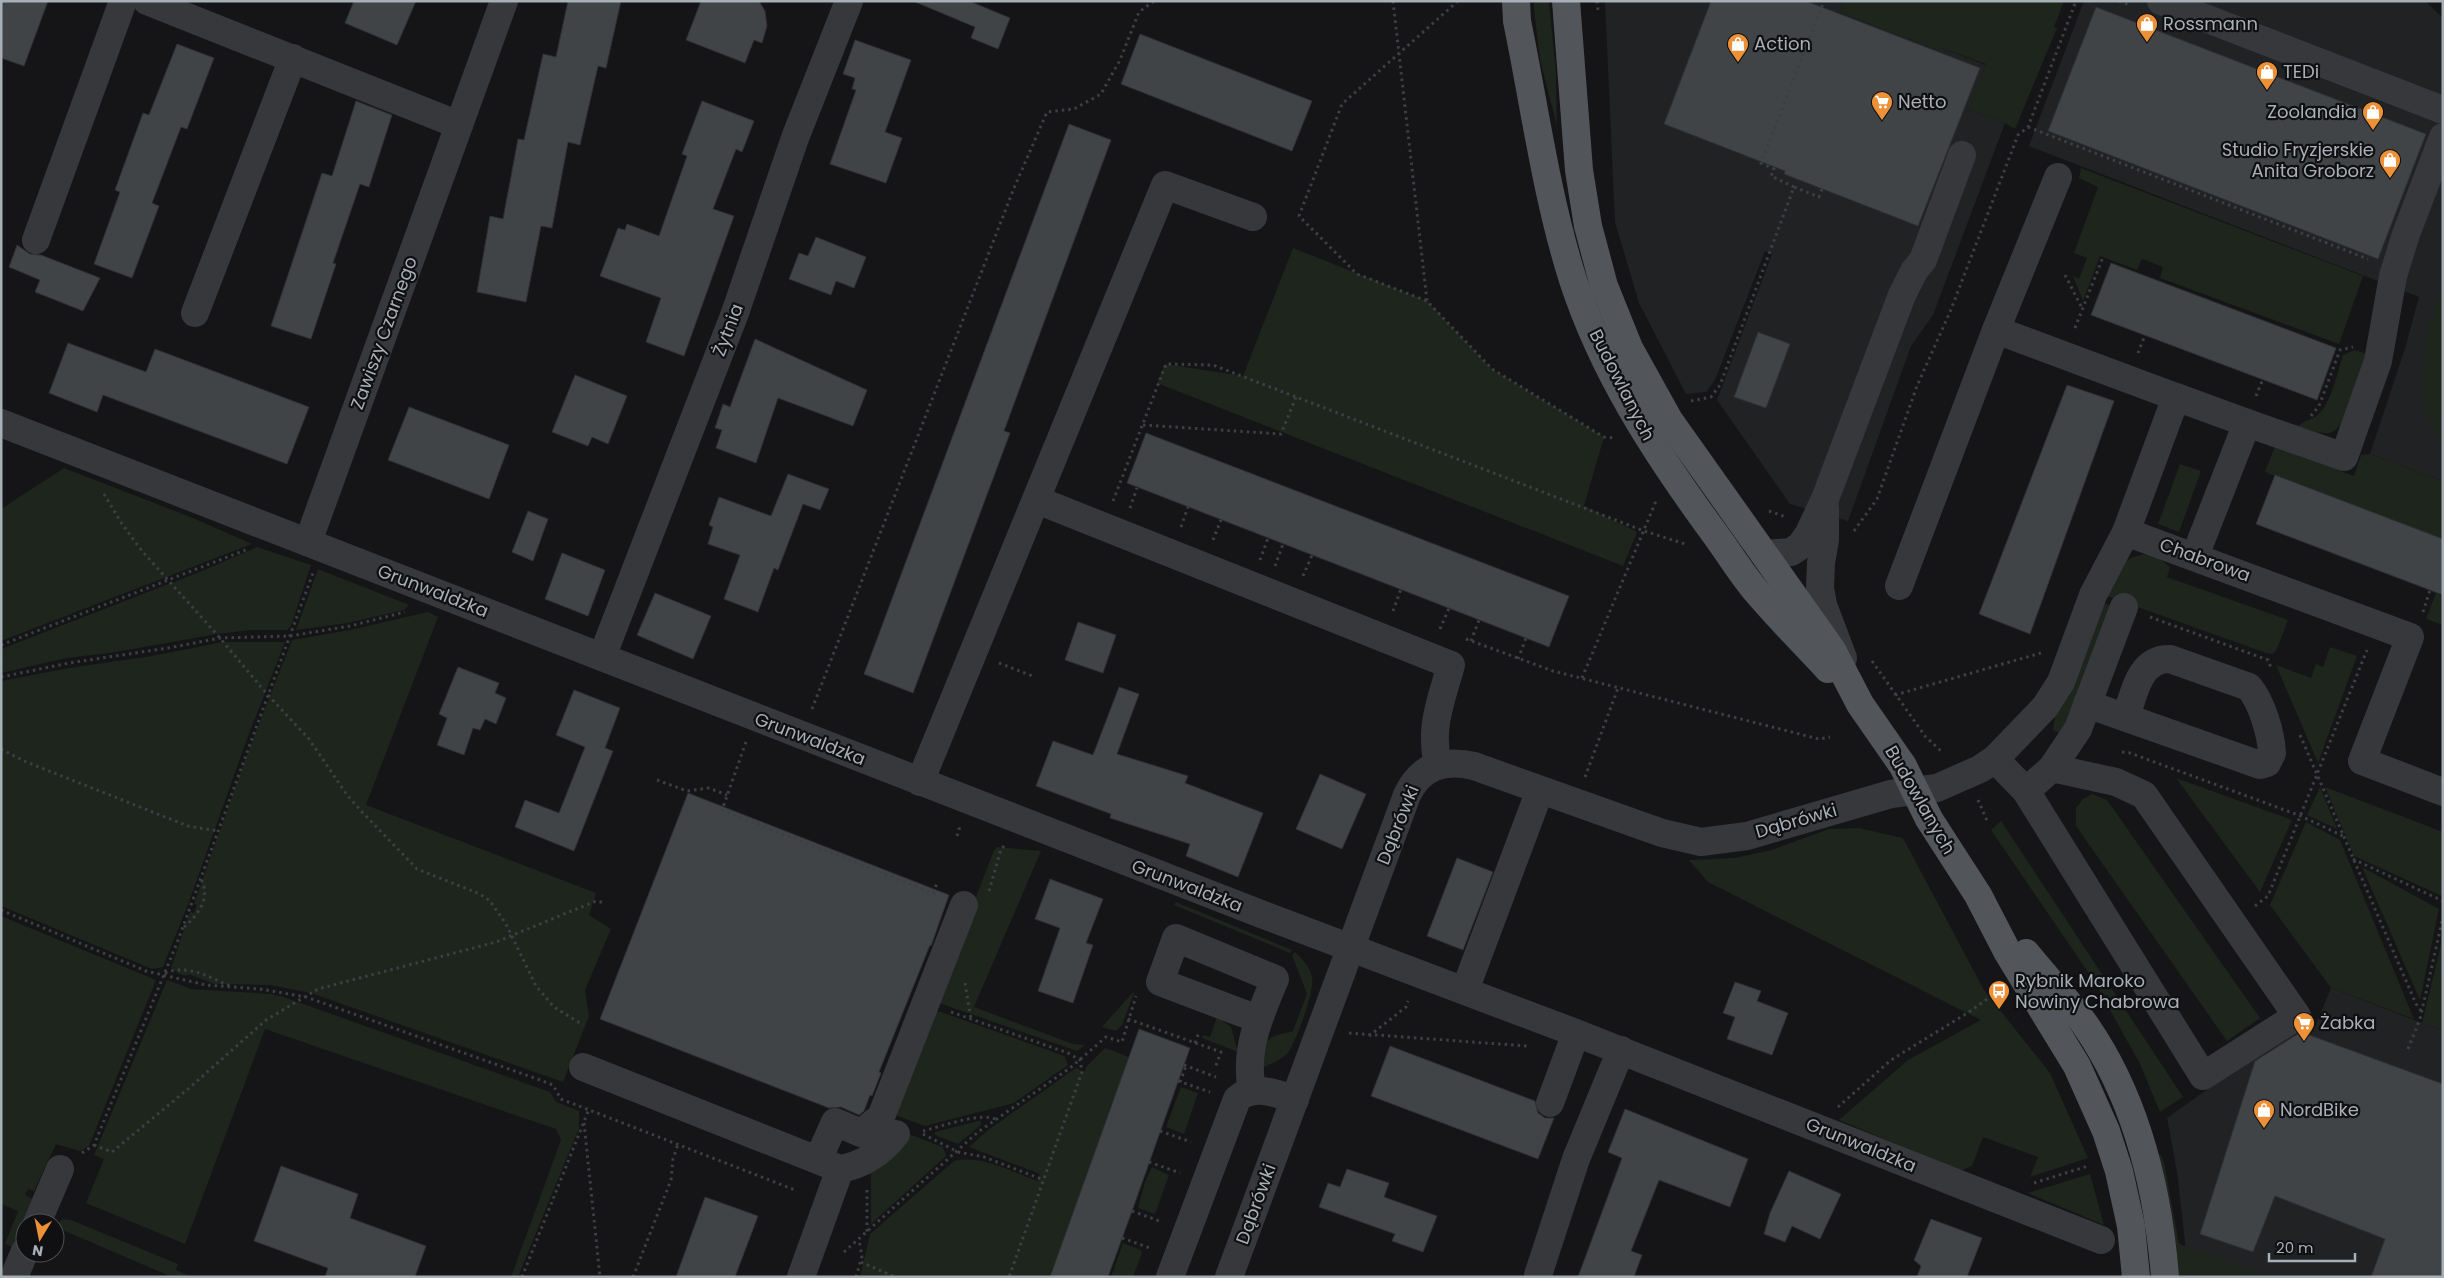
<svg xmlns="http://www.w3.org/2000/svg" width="2444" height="1278" font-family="Poppins,sans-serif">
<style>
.built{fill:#212224}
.green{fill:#1d251d}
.building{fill:#414447;stroke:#2f3033}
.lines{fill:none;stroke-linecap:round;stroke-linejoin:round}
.path{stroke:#3c3f43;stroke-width:3;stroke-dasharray:2.5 4;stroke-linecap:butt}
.minor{stroke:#36383c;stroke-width:28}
.major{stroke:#52565b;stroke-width:28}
.labels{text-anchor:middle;stroke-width:4.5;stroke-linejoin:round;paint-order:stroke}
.poi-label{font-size:18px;fill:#a7afb7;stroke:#101012;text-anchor:start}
.street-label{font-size:18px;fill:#a7afb7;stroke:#101012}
</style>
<rect width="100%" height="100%" fill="#151517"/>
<g class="built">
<polygon points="1605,1 1838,1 1843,3 1840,13 1938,50 1939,47 1986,65 1969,110 2005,123 1933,315 1911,346 1848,521 1790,504 1717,400 1772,254 1765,251 1715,380 1706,392 1686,394 1639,303 1615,222"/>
<polygon points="2084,1 2425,1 2443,18 2443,481 2370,454 2406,345 2419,297 2029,146"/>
<polygon points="2331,988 2443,1031 2443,1277 2189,1277 2177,1172 2167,1118 2298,1025 2313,1032"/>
</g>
<g class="green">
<polygon points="1533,1 1549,1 1556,72 1557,126 1540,60"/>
<polygon points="1838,1 2064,1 2054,27 2057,28 2015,129 2005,123 1969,110 1986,64 1939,47 1938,50 1840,13 1843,4"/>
<polygon points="2081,168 2363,276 2339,344 2160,278 2163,267 2142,259 2137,270 2100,256 2083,301 2073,276 2079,279 2087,258 2074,253 2098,187 2079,178"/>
<polygon points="1293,248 1427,301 1492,369 1604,437 1584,506 1637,532 1623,566 1157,383 1165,364 1243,376"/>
<path d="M 2443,288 L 2443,442 C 2436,433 2430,425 2427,415 C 2413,382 2429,320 2443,288 Z"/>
<path d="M 2355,350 L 2367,354 C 2361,372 2348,430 2329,433 C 2319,434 2308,430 2298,427 C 2303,420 2312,420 2318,415 C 2331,403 2338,371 2343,355 Z"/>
<polygon points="2275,446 2354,476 2361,455 2370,454 2443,481 2443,539 2265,472"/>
<polygon points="2180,464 2201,471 2179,532 2158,524"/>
<polygon points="64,468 193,518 252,544 1,641 1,509"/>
<polygon points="257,547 311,565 291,626 287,630 251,630 217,634 110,653 66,658 1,673 1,649 202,571"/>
<path d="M 2147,554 L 2156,556 L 2170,567 L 2167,577 L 2288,620 L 2276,651 L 2272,654 L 2266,653 L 2107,596 C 2115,573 2119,557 2147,554 Z"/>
<polygon points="318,569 409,605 404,610 348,623 296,630"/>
<polygon points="2436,593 2443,595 2443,625 2426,619"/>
<polygon points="2097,601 2115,607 2061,734 2053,730 2055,716"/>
<polygon points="428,612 438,617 366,805 596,893 589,915 611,929 585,990 589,1016 563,1082 311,993 270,985 214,984 188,974 187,976 179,974 171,968 190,912 194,913 197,905 194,904 245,760 292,640 350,630"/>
<polygon points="223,642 285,642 247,739 189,902 163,967 152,969 1,906 1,681 69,668 152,656"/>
<polygon points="2330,647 2357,656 2318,763 2276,665 2311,678 2316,664 2323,667"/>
<polygon points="2176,778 2292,820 2260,892"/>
<polygon points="2320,787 2337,829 2307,815"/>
<polygon points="2325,787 2443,832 2442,896 2354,856"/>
<polygon points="2092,794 2107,800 2260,1018 2227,1041 2076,826 2076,808 2083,799"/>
<polygon points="2001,821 2183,1097 2160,1112 2140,1064 2094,981 1991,830"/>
<polygon points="2306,822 2340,840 2414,1019 2331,988 2270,905"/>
<polygon points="1859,828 1903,838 1984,990 2050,1073 2088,1158 2030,1177 2038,1157 1983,1137 1972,1166 1960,1171 1839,1120 1908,1060 1981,1020 1708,882 1689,860 1734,858 1772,850 1829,829"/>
<polygon points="997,847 1041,851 974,1007 1073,1044 1085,1045 1077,1051 936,1002 994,850"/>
<polygon points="2362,867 2439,909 2420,1000"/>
<polygon points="1176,902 1292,950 1290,953 1174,905"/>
<polygon points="1,916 156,980 89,1146 80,1151 56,1144 34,1191 28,1189 25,1195 32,1199 12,1247 5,1244 18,1211 1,1204"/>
<polygon points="2443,936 2443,1031 2422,1023"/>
<path d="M 1295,952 C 1302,959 1310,966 1312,977 C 1315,990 1296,1043 1287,1054 C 1281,1060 1271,1064 1263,1067 C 1265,1036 1263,1039 1293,1031 L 1307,994 L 1292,955 Z"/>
<polygon points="167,980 191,989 271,994 284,997 550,1092 556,1102 579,1111 579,1128 518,1277 511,1277 561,1140 556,1129 265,1029 185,1244 86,1203 104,1159 94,1155"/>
<polygon points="1135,990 1122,1025 1116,1031 1102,1027"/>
<polygon points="933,1012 941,1012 1062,1055 1065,1057 1068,1065 1014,1103 925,1126 892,1114"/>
<polygon points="1217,1017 1231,1027 1238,1052 1202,1038 1203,1035 1210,1037"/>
<path d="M 1105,1048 L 1129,1057 L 1050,1277 L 860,1277 L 870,1234 L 954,1161 C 982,1154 1011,1172 1038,1181 L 1040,1174 L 969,1147 L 988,1130 L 1076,1068 L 1085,1072 L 1086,1067 Z"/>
<polygon points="1181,1087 1198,1093 1184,1134 1166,1127"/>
<polygon points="978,1121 981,1121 981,1125 958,1144 935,1135 935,1132"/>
<polygon points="887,1126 943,1147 946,1156 871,1224 871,1157"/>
<polygon points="2156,1154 2161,1155 2164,1162 2179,1244 2268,1275 2267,1277 2173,1277"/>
<polygon points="1152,1167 1169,1175 1155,1214 1138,1208 1145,1182"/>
<polygon points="2090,1174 2104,1225 2028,1193"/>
<polygon points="63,1219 71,1220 178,1264 176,1270 192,1277 172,1277 58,1228 55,1225"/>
<polygon points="1123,1243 1141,1250 1142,1253 1133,1277 1111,1277"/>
</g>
<g class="building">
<polygon points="1,1 48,1 24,66 1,58"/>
<polygon points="354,1 416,1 397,45 345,23"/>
<polygon points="568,1 621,1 606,68 598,66 580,145 568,142 552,228 541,226 526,302 477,292 490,216 503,219 518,139 524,140 543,54 556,57"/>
<polygon points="701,1 759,1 765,11 767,26 762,43 754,40 745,63 686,40"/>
<polygon points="913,1 969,1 1010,18 998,49 971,38 975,27"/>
<polygon points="1711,1 1806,1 1980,68 1918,226 1784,174 1785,171 1664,124"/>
<polygon points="2096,7 2426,134 2378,259 2048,131"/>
<polygon points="1140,34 1312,101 1292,151 1121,84"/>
<polygon points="855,40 911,60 885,132 902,138 886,183 830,164 856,90 852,89 855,78 843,74"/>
<polygon points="177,44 214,58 187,129 181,127 152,203 159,206 132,278 94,264 120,192 115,190 143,113 149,115"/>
<polygon points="356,101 392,115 369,187 360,184 333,263 336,264 311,339 271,326 322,173 332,176"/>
<polygon points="702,101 754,121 742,152 736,149 713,209 734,216 684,356 646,342 661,298 600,276 618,228 625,230 627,224 659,236 687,156 682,154"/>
<polygon points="1069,124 1111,140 1004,431 1010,433 913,693 864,674"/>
<polygon points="816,237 866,257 854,288 836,281 831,295 789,279 799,253 808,256"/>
<polygon points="17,245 30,254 41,255 100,278 83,311 35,292 40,280 9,267"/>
<polygon points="2111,263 2336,348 2317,400 2091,315"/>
<polygon points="1758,332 1790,344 1766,408 1734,397"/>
<polygon points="755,339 867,390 853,426 778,398 756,463 716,448 722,430 715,428 723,404 730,407"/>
<polygon points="68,343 146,372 155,349 309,407 287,464 103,395 97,412 49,393"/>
<polygon points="575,375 627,396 608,444 592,437 588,446 552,432"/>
<polygon points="2067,385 2114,401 2030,634 1979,614"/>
<polygon points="409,407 509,445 489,499 388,460"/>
<polygon points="1146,433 1569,596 1549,647 1127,483"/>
<polygon points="788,474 829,489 820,510 803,504 778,570 774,568 758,612 724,599 740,555 708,544 713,527 709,525 719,497 771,516"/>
<polygon points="2275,475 2443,539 2443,595 2256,524"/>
<polygon points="528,511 548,519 533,561 512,552"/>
<polygon points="562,553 605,570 588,616 545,599"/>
<polygon points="655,593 711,616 693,659 637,635"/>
<polygon points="1078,622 1116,635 1103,673 1065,660"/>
<polygon points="458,667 499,683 495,693 506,698 496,724 485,719 480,730 473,728 464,755 437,745 447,718 439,714"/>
<polygon points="1119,687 1139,694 1117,754 1188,776 1185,783 1263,813 1238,877 1186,856 1190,844 1110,818 1111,814 1036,786 1053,741 1093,755"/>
<polygon points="574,690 620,708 605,748 613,751 574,851 515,827 525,800 559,813 585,747 556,735"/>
<polygon points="1320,774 1366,794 1342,849 1296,829"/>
<polygon points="688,793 949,895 931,946 930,945 879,1072 881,1073 872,1096 870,1095 864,1111 859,1115 841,1107 829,1108 600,1019"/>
<polygon points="1457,858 1493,872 1463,950 1427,936"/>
<polygon points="1050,879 1103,899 1086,943 1093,945 1073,1003 1038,991 1060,928 1035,919"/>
<polygon points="1735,982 1761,991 1757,1001 1788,1013 1772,1055 1727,1039 1735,1017 1723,1013"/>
<polygon points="1139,1029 1190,1048 1132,1211 1108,1277 1050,1277"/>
<polygon points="2301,1032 2443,1084 2443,1277 2371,1277 2385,1239 2275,1196 2253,1252 2200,1234 2255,1061"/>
<polygon points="1390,1046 1535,1101 1538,1113 1545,1118 1554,1118 1538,1159 1371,1096"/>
<polygon points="1625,1109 1748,1159 1730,1207 1659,1180 1631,1251 1642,1255 1634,1277 1578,1277 1622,1158 1608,1152"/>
<polygon points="281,1166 358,1194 350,1218 426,1246 415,1277 325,1277 328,1268 254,1241"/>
<polygon points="1347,1169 1389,1183 1384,1197 1437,1216 1423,1252 1392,1241 1395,1234 1319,1207 1328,1183 1340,1187"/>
<polygon points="1789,1171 1841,1194 1820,1239 1792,1226 1785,1242 1764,1234 1770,1213"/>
<polygon points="705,1197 758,1216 735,1277 676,1277"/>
<polygon points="1931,1219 1982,1238 1967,1277 1917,1277 1921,1266 1914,1260"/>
</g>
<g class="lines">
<g class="path">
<polyline points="1393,1 1427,301"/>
<polyline points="1458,1 1342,104 1299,216 1357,274 1427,301 1492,369 1604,437 1616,438"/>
<polyline points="1597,1 1598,10"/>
<polyline points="2119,1 2129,5"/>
<polyline points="2028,127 2368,259"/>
<polyline points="1794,187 1771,176 1774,169 1761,163 1824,1"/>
<polyline points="2065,275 2082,308"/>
<polyline points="2075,328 2103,257"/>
<polyline points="2138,353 2145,335"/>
<polyline points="2256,396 2263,379"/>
<polyline points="1691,401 1711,397 1720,385 1794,187 1819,197 1822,189"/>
<polyline points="2311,416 2319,406 2340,350 2353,347"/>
<polyline points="1143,425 1281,434 1296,397"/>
<polyline points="104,494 122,524 142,551 220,638 266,693 309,739 347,795 362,812 417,869 480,894 490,901 506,924 536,986 554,1007 583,1025"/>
<polyline points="1113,501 1166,364 1213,365 1644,531 1685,544"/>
<polyline points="1130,508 1137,488"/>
<polyline points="1769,511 1786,517"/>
<polyline points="1181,527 1188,507"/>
<polyline points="1854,531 1877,499 1917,386 1950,312 2018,135 2028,127 2076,1"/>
<polyline points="1213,540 1221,520"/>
<polyline points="1260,560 1268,538"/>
<polyline points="1275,566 1283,544"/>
<polyline points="1303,576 1312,555"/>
<polyline points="1393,611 1401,589"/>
<polyline points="2423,612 2430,590"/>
<polyline points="2150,617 2268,660 2271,668"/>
<polyline points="1440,629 1449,608"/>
<polyline points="1466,639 1553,671 1819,739 1830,737"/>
<polyline points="1471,641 1479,620"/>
<polyline points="1,645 248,549"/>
<polyline points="1518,659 1526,638"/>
<polyline points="1872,661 1925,736 1943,753"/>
<polyline points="999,663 1035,677"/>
<polyline points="1,677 69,663 168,648 220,638 290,636 350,626 405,612"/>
<polyline points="1582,678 1656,501"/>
<polyline points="1895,695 2041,653"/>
<polyline points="812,709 1014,188 1047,112 1074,109 1101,94 1120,60 1139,12 1154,1"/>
<polyline points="2300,735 2416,1004 2421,1011"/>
<polyline points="746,742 722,810 938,895"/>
<polyline points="1,749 24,761 188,826 218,831"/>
<polyline points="2122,752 2130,753 2301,816 2343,836"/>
<polyline points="1585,777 1618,688"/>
<polyline points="657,780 687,791 709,788 727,795"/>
<polyline points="1978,800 1988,823"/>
<polyline points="957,836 960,826"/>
<polyline points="2353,859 2443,901"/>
<polyline points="989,891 1001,849 1005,845"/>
<polyline points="933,893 938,881"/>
<polyline points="2255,906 2268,896 2367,650"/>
<polyline points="1,910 146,971 206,985 260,989 306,997 540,1080 553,1085 561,1099 795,1190"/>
<path d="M 184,927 C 198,915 211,898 201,879"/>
<path d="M 165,973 C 188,964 209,977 230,986"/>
<polyline points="965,983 971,1019"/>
<polyline points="951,1012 1068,1053 1080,1060 1082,1072 1009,1277"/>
<polyline points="1128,1019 1221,1052 1215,1068"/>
<polyline points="1349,1033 1527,1046"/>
<polyline points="1369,1036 1406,1007 1408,1001"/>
<polyline points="1195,1043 1199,1032"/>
<polyline points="2408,1049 2420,1019 2443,917"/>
<polyline points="1184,1065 1216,1077"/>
<polyline points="1178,1081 1210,1092"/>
<polyline points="1180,1082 1186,1066"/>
<polyline points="1838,1107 1891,1060 1969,1012 1997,992"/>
<polyline points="584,1123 600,1277"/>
<path d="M 923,1131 C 939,1127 983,1111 997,1120"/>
<polyline points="1160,1131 1191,1142"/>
<polyline points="923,1134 958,1152 984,1157 1044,1180"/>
<polyline points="94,1145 112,1152 188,1089 266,1020 318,989 496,942 596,901 606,903"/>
<polyline points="82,1153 94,1145 177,943 313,573"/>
<polyline points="1149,1162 1180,1173"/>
<polyline points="2034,1183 2088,1166"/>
<polyline points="867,1190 867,1232"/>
<polyline points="1132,1211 1162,1222"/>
<polyline points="1122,1238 1150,1248"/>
<polyline points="844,1252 978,1132 1070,1068 1106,1037 1122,1042 1136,996"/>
<polyline points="861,1262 895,1277"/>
<polyline points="522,1277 589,1109"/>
<polyline points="633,1277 671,1180 673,1159 678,1144"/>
<polyline points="856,1277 862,1256 859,1240"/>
</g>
<g class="minor">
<polyline points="147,1 459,125"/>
<polyline points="2161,1 2443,110"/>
<polyline points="2058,177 1996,330 2176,397"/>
<polyline points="36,240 123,1"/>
<polyline points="195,313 293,58"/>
<polyline points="1,423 1261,914 1576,1033 2101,1240"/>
<path d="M 1037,500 L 1451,665 C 1441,701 1429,728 1438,765"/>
<polyline points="1825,508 1825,540 1821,563 1820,588 1823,605 1843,658"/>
<polyline points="2126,532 2176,397 2247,423"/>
<polyline points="308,542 504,1"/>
<polyline points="1765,554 1791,552 1800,546 1808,535 1825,499 1902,295 1914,271 1923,260 1962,155"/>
<polyline points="2195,556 2247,423 2344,457 2378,361 2393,276 2406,234 2443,137"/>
<polyline points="1899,586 1996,330"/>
<polyline points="602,657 735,313 795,138 849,1"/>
<path d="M 2087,704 L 2260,765 L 2267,763 L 2272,753 C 2271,733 2262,703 2249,687 L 2170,659 C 2139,658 2134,694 2126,717"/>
<polyline points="1995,759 2026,791 2203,1076 2297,1016 2144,795 2116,782 2052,768 2026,791"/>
<polyline points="2052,768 2078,729 2124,607"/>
<polyline points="920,782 1165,185 1253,217"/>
<polyline points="1465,990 1540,790"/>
<path d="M 583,1067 L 840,1169 C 863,1165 882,1152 896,1134"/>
<path d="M 1252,1091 C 1244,1050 1259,1017 1275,979 L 1176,938 L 1160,982 L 1258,1019"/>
<polyline points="1550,1103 1576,1033"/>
<polyline points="818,1160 835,1122 861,1133 881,1117 964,905"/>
<polyline points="37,1223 60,1169"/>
<polyline points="1538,1275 1576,1159 1621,1050"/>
<polyline points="14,1277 25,1251"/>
<polyline points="801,1277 840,1169"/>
<path d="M 1170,1277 L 1237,1099 C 1254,1084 1276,1093 1295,1100"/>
<path d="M 1229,1277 L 1407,795 C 1421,766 1444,759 1474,766 L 1662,833 L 1701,842 L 1747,836 L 1891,794 L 1937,788 L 1980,769 L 1995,759 L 2045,707 L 2061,682 L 2093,595 L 2126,532 L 2410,637 L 2362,761 L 2443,792"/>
</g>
<g class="major">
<path d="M 1516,1 L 1517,21 C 1535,108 1546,195 1573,280 C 1603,372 1655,452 1712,530 C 1727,550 1740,572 1756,591 C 1779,618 1804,643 1828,669"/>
<polyline points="1566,1 1579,170 1588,226 1604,286 1629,348 1669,420 1832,650 1860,704 1903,766 1929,819 1978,895 2008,953 2077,1066 2106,1131 2119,1171 2131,1226 2136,1277"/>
<path d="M 2026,953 C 2045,977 2068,1000 2086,1026 C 2137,1100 2158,1188 2165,1277"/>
</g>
</g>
<defs>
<g id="shop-pin" transform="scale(1.125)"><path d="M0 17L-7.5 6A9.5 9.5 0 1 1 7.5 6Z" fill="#ec9138" stroke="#101012"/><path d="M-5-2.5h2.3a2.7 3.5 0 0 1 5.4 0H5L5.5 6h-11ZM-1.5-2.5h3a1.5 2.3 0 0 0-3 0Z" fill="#fff"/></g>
<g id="supermarket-pin" transform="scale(1.125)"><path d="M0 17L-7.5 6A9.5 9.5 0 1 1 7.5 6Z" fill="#ec9138" stroke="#101012"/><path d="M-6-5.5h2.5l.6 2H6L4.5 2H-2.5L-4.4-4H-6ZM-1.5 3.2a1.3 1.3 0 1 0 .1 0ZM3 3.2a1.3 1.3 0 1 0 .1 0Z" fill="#fff"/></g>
<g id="bus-pin" transform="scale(1.125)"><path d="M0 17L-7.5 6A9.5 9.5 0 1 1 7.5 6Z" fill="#ec9138" stroke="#101012"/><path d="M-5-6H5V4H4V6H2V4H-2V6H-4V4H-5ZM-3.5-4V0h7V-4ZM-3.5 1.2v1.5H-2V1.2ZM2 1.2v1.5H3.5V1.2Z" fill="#fff"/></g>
</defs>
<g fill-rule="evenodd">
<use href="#shop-pin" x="2147" y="24"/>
<use href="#shop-pin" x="1738" y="44"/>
<use href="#shop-pin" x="2267" y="72"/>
<use href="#supermarket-pin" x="1882" y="102"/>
<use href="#shop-pin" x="2373" y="112"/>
<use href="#shop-pin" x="2390" y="160"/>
<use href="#bus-pin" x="1999" y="991"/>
<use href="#supermarket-pin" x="2304" y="1023"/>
<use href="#shop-pin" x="2264" y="1110"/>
</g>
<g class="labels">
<g class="poi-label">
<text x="2163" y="30">Rossmann</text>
<text x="1754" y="50">Action</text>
<text x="2283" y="78">TEDi</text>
<text x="1898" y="108">Netto</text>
<text x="2357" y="118" text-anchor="end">Zoolandia</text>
<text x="2374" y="156" text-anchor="end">Studio Fryzjerskie<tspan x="2374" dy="21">Anita Groborz</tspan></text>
<text x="2015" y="987">Rybnik Maroko<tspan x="2015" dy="21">Nowiny Chabrowa</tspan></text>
<text x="2320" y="1029">Żabka</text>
<text x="2280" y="1116">NordBike</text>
</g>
<g class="street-label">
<text transform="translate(728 330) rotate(-69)" y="6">Żytnia</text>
<text transform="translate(384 333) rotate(-70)" y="6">Zawiszy Czarnego</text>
<text transform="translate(1622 385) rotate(63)" y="6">Budowlanych</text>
<text transform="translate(2205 560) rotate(20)" y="6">Chabrowa</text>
<text transform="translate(433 591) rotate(21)" y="6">Grunwaldzka</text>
<text transform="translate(810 739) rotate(21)" y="6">Grunwaldzka</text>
<text transform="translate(1920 800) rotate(60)" y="6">Budowlanych</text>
<text transform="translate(1796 821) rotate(-16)" y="6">Dąbrówki</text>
<text transform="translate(1398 825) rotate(-68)" y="6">Dąbrówki</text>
<text transform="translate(1187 886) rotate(21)" y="6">Grunwaldzka</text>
<text transform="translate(1861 1145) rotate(22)" y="6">Grunwaldzka</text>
<text transform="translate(1256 1204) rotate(-70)" y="6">Dąbrówki</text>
</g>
</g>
<rect width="2444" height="1278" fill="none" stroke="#a7afb7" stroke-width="5"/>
<g transform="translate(40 1238) rotate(190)"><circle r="24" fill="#101012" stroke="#4c5054"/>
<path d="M0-4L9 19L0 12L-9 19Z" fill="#ec9138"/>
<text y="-8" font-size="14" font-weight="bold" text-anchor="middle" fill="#a7afb7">N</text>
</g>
<path d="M2269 1253v8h86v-8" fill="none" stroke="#a7afb7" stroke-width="2.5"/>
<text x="2276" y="1253" font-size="15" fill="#a7afb7" stroke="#101012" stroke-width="4" paint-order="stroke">20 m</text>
</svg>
